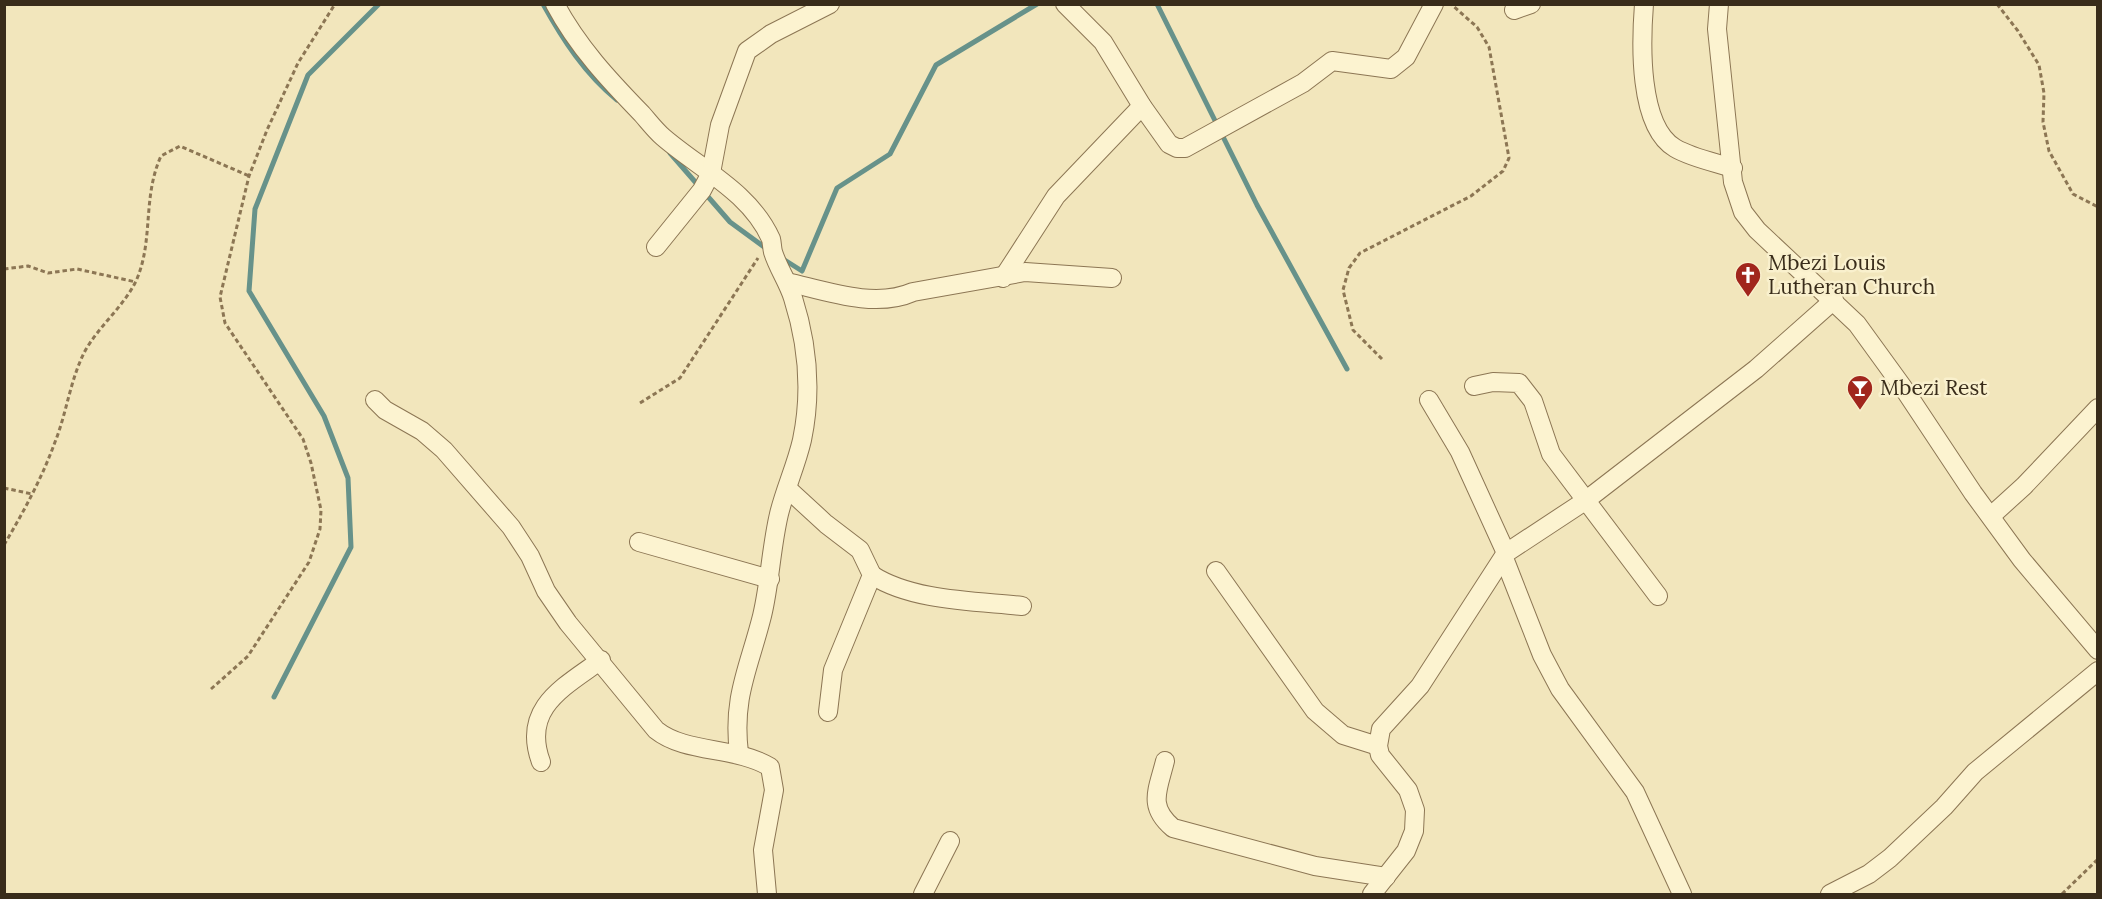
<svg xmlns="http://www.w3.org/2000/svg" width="2102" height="899" font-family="Lora,serif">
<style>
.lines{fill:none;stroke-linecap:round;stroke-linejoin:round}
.stream{stroke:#67928a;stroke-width:5}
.minor-casing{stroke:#8c7654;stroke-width:20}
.path{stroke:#8c7654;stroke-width:3;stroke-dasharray:4.5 3;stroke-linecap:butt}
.minor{stroke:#fcf3d0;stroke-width:18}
.labels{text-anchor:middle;stroke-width:5;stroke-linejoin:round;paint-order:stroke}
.poi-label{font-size:21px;fill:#392c1a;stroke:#f9f0cd;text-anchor:start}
</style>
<rect width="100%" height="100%" fill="#f2e6bc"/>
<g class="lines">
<g class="stream">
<path d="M 543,4 C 563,40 585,74 617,100"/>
<polyline points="1157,4 1257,205 1347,369"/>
<polyline points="670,153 730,222 767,249"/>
<polyline points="783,259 802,271 837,188 890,154 936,65 1037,4"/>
<polyline points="274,697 351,547 348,478 324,416 249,291 255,209 308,75 379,4"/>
</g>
<g class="minor-casing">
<g id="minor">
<path d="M 555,4 C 578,47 609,80 642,114 C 649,122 655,130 663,137 C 700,169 750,192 771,239 C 772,243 772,248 773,252 C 778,268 788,282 793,298 C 808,345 812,392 802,440 C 796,466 785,489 779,514 C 771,548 770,583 762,616 C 749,668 732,697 739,753"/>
<polyline points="1065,4 1103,42 1142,106 1169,144 1177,148 1185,148 1303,83 1332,61 1391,69 1406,57 1434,4"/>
<path d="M 1644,4 C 1641,42 1638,126 1675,148 C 1692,158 1714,162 1733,168"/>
<polyline points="1719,4 1717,29 1733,182 1743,212 1757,230 1857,324 1902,386 1973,493 2022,560 2098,650"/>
<polyline points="1514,10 1531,4"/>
<polyline points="656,247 702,190 711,173 720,125 747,51 771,34 830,4"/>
<polyline points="1003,278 1056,196 1142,106"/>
<path d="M 787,282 C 826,291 875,309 913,292 L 1025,272 L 1112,278"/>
<polyline points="1474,386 1493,382 1519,383 1533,401 1551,454 1658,596"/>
<path d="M 375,400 L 385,410 L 422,431 L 444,450 L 511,527 L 530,556 L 546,591 L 568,623 L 656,730 C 686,754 735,746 770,767 L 774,790 L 763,850 L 767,894"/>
<polyline points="1429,400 1460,452 1506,553"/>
<polyline points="788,489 826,524 860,550 872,575 833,670 828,712"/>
<polyline points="1991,516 2024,486 2098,408"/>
<polyline points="639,542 770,579"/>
<polyline points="1504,558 1542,655 1560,689 1635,792 1682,894"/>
<polyline points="1216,571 1315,711 1343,735 1378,746"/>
<path d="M 872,575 C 912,601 975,601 1022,606"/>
<path d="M 1165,761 C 1158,790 1147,806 1173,828 L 1315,866 L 1386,877"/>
<path d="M 541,762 C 521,708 564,687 601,660"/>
<polyline points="923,894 950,841"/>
<polyline points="1372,894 1406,851 1414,831 1415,810 1408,790 1380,755 1378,746 1381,729 1420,686 1506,553 1585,501 1756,369 1834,300"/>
<polyline points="1830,894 1869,874 1890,858 1944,807 1975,772 2098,671"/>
</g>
</g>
<g class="path">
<polyline points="1997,4 2018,31 2039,65 2044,93 2043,122 2049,151 2073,194 2098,207"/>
<polyline points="4,269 28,266 48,273 77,269 136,282"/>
<polyline points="1382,359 1353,330 1343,290 1349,268 1360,253 1471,196 1503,171 1509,158 1489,47 1477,27 1451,4"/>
<polyline points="640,403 680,378 758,258"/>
<polyline points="4,488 32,494"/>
<path d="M 4,545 C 24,511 42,478 55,442 C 67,412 70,380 85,351 C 99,326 124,306 136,281 C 154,241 142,198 161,156 L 180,146 L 249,176"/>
<polyline points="211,689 248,656 309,562 320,529 321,510 311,463 303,439 225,323 220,297 249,176 267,130 298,63 335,4"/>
<polyline points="2062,894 2098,859"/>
</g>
<use href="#minor" class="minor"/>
</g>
<defs>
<g id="church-pin" transform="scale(1.35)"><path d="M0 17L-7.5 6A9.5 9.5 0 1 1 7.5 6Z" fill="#a1261d" stroke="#f9f0cd"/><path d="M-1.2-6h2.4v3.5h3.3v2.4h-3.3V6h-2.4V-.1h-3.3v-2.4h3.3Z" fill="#fff"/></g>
<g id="bar-pin" transform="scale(1.35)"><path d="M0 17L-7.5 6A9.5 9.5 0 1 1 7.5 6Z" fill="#a1261d" stroke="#f9f0cd"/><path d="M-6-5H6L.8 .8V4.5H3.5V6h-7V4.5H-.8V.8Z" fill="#fff"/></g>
</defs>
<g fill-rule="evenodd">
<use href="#church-pin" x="1748" y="275"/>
<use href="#bar-pin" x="1860" y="388"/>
</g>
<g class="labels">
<g class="poi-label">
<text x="1768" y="270">Mbezi Louis<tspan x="1768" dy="24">Lutheran Church</tspan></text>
<text x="1880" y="395">Mbezi Rest</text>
</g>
</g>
<rect width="2102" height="899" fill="none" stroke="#392c1a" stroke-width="12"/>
</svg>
